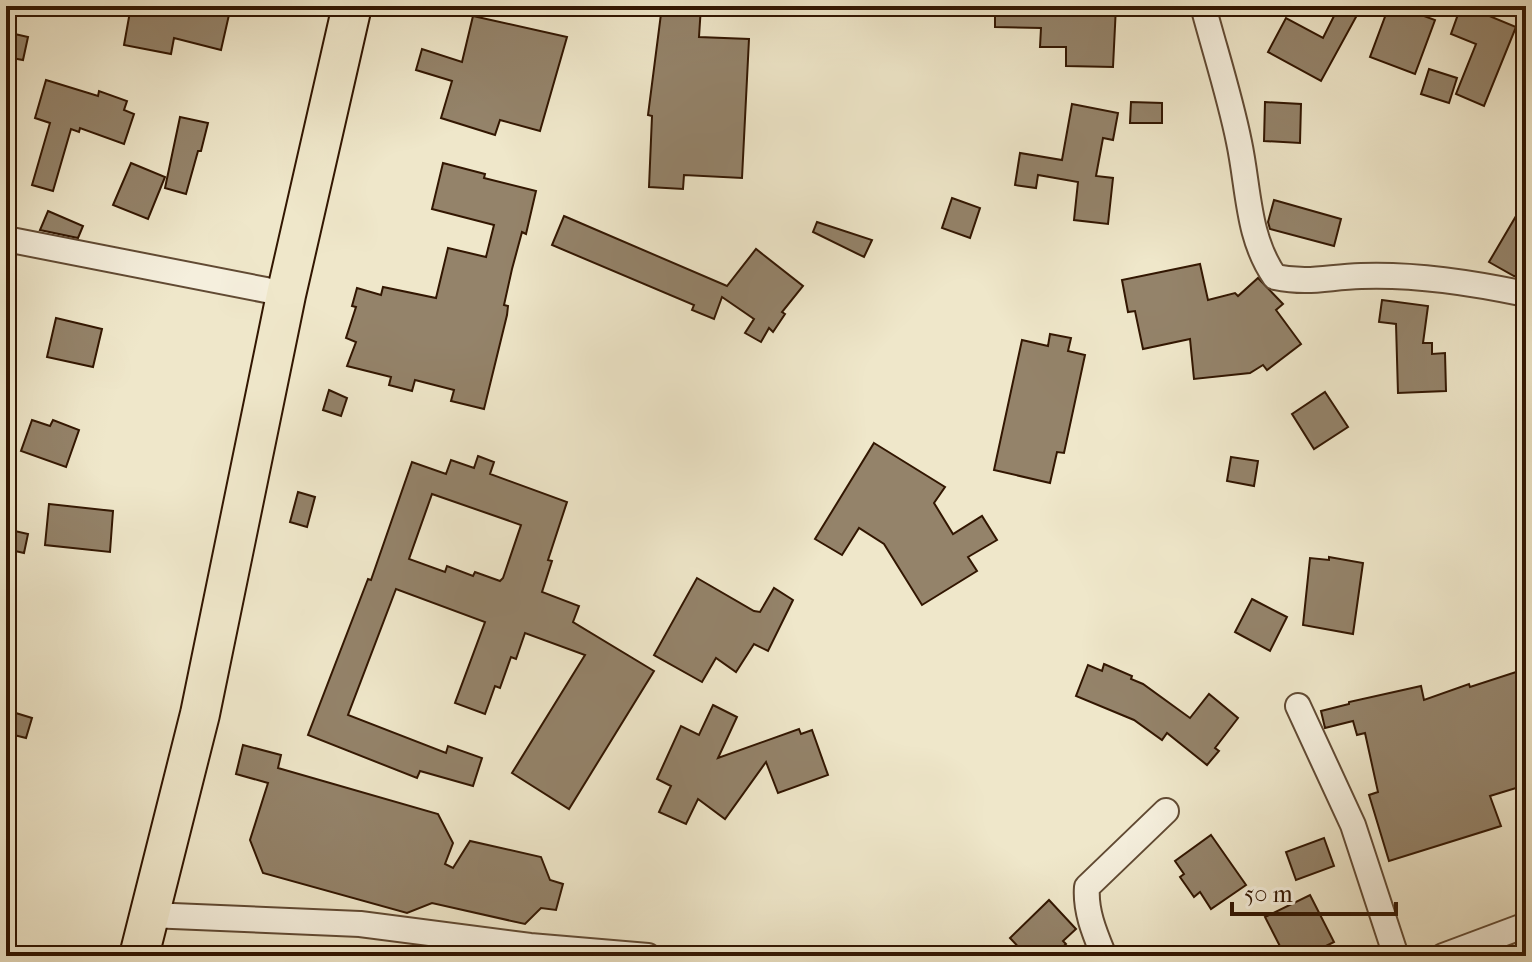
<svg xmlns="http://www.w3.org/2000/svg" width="1532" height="962" font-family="'IM FELL French Canon',serif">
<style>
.building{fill:#94836a;stroke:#321601;stroke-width:2;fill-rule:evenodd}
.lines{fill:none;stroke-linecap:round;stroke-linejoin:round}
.minor-casing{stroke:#614a33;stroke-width:28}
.primary-casing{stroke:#321601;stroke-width:42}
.minor{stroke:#f5efdd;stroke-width:24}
.primary{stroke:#efe7ca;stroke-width:38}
</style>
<rect width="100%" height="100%" fill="#efe7ca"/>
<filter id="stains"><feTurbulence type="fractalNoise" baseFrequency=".0025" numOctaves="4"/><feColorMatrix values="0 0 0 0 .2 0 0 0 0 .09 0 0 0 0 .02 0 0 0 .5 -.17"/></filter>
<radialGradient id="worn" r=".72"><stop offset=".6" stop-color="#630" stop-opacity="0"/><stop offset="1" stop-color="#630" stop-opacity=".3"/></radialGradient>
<g class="building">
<polygon points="131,6 152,6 195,14 197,6 231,6 221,50 174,38 171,54 124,45"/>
<polygon points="662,6 701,6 699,37 749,39 742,178 684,175 683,189 649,187 652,116 648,115"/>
<polygon points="995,6 1116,6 1113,67 1066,66 1066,47 1040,47 1041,28 995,27"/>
<polygon points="1339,6 1362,6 1321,81 1268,52 1286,18 1323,38"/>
<polygon points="1389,6 1397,6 1435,20 1415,74 1370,57"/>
<polygon points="1461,6 1483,10 1482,13 1516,27 1484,106 1456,94 1476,44 1451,34"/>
<polygon points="473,16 567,37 540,131 500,120 495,135 441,118 452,81 416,70 422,49 462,62"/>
<polygon points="6,32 28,37 23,60 6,57"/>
<polygon points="1429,69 1457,78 1449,103 1421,94"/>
<polygon points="46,80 98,96 99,91 127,101 124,110 134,114 124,144 80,128 79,132 71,129 53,191 32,185 50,123 35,118"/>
<polygon points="1131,102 1162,103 1162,123 1130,123"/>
<polygon points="1265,102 1301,104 1300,143 1264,141"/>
<polygon points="1072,104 1118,113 1113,140 1103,138 1096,176 1113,178 1108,224 1074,220 1078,182 1038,175 1036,188 1015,185 1020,153 1062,160"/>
<polygon points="180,117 208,123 201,151 198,151 186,194 165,188"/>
<polygon points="131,163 165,177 148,219 113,205"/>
<polygon points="443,163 485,174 484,178 536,191 526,234 522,232 512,269 504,305 508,306 507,315 484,409 451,401 454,390 415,380 412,391 389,385 391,377 347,366 356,342 346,338 356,307 352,306 357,288 381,295 383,287 436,298 448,248 486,257 494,225 432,209"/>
<polygon points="952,198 980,208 970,238 942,228"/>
<polygon points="1526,199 1526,279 1514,276 1489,262"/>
<polygon points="1274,200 1341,219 1334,246 1270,229 1268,222"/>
<polygon points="48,211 83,226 78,238 40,230"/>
<polygon points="564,216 727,286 756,249 803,286 782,312 785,314 773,332 769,328 761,342 745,333 754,319 722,297 714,319 692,310 694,305 552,245"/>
<polygon points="817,222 872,240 864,257 813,232"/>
<polygon points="1200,264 1208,300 1235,293 1238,296 1258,278 1283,304 1276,310 1301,344 1267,370 1263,365 1250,373 1194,379 1190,339 1143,349 1135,311 1128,312 1122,280"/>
<polygon points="1382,300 1428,306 1423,343 1432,343 1432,354 1445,353 1446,391 1398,393 1396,324 1379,322"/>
<polygon points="56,318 102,329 93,367 47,357"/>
<polygon points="1050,334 1071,338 1068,351 1085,355 1064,453 1057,452 1050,483 994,470 1022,340 1048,346"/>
<polygon points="329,390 347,398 341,416 323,410"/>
<polygon points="1325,392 1348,427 1314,449 1292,414"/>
<polygon points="32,420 50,426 53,420 79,430 66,467 21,451"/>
<polygon points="874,443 945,487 934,503 953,534 982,516 997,540 968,557 977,571 922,605 884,544 859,528 842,555 815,539"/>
<path d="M 478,456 L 494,462 L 490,474 L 567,502 L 548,560 L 552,561 L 542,592 L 579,606 L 573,622 L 654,671 L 569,809 L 512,773 L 585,655 L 525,633 L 516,659 L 511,657 L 500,688 L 495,686 L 485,714 L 455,703 L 485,622 L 396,589 L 348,715 L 446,753 L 448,746 L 482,758 L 473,786 L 420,771 L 417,778 L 308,735 L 368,579 L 371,580 L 412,462 L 446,474 L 451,460 L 474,468 ZM 432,494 L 521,525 L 503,578 L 500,581 L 475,572 L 473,576 L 447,566 L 445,572 L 409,559 Z"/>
<polygon points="1231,457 1258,461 1254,486 1227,481"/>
<polygon points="298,492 315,497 307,527 290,522"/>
<polygon points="49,504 113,511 110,552 45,545"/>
<polygon points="6,529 28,534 24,553 6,549"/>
<polygon points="1329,557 1363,563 1353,634 1303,625 1310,558 1329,560"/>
<polygon points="697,578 754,611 760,612 774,588 793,600 768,651 754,644 736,672 716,658 702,682 654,655"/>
<polygon points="1252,599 1287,617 1270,651 1235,632"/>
<polygon points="1104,664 1132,676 1131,679 1143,684 1190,718 1209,694 1238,718 1215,748 1219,751 1207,765 1167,733 1162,740 1134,720 1076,696 1088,665 1102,671"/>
<polygon points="1516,672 1526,705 1526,785 1490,796 1501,826 1389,861 1369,795 1378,792 1365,733 1357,735 1353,721 1325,728 1321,711 1349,704 1349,702 1421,686 1424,700 1469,684 1470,687"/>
<polygon points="713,705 737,717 718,758 799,729 801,734 812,730 828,775 778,793 766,762 725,819 698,799 686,824 659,812 671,786 657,779 681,726 699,735"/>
<polygon points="6,710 32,718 26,738 6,733"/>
<polygon points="243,745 281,755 278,768 438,814 453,843 445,864 453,868 470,841 541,857 550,880 563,884 556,910 541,908 525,924 432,903 407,913 263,873 250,840 268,783 236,774"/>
<polygon points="1211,835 1246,885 1211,909 1200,892 1194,897 1180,877 1184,874 1175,861"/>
<polygon points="1324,838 1334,866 1296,880 1286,852"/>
<polygon points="1310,895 1334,942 1306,956 1285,956 1265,917"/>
<polygon points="1049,900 1076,929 1063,941 1066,944 1054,956 1027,956 1010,938"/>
</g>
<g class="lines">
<g class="minor-casing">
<g id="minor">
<path d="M 1203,6 C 1215,51 1230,97 1239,142 C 1249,189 1247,237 1275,277 C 1310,284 1327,277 1361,276 C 1416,274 1472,283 1526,294"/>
<polyline points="6,239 266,290"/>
<polyline points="1298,706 1353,825 1396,956"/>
<polyline points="149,915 360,924 530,946 648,956"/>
<path d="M 1104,956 C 1095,934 1085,911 1087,887 L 1166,811"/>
<polyline points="1443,956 1526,925"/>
</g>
</g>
<g class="primary-casing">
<polyline id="primary" points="139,956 200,714 286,295 352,6"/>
</g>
<use href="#minor" class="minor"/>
<use href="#primary" class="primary"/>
</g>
<rect width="1532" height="962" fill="none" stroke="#efe7ca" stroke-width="32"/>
<rect x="8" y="8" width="1516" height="946" fill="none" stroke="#321601" stroke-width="4"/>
<rect x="16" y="16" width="1500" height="930" fill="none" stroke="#321601" stroke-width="2"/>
<path d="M1232 902v12h164v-12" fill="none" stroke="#321601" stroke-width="4"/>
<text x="1244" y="902" font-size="24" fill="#321601" stroke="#f5efdd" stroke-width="6" paint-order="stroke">50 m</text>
<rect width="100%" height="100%" filter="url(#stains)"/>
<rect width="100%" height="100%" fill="url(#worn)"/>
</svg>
